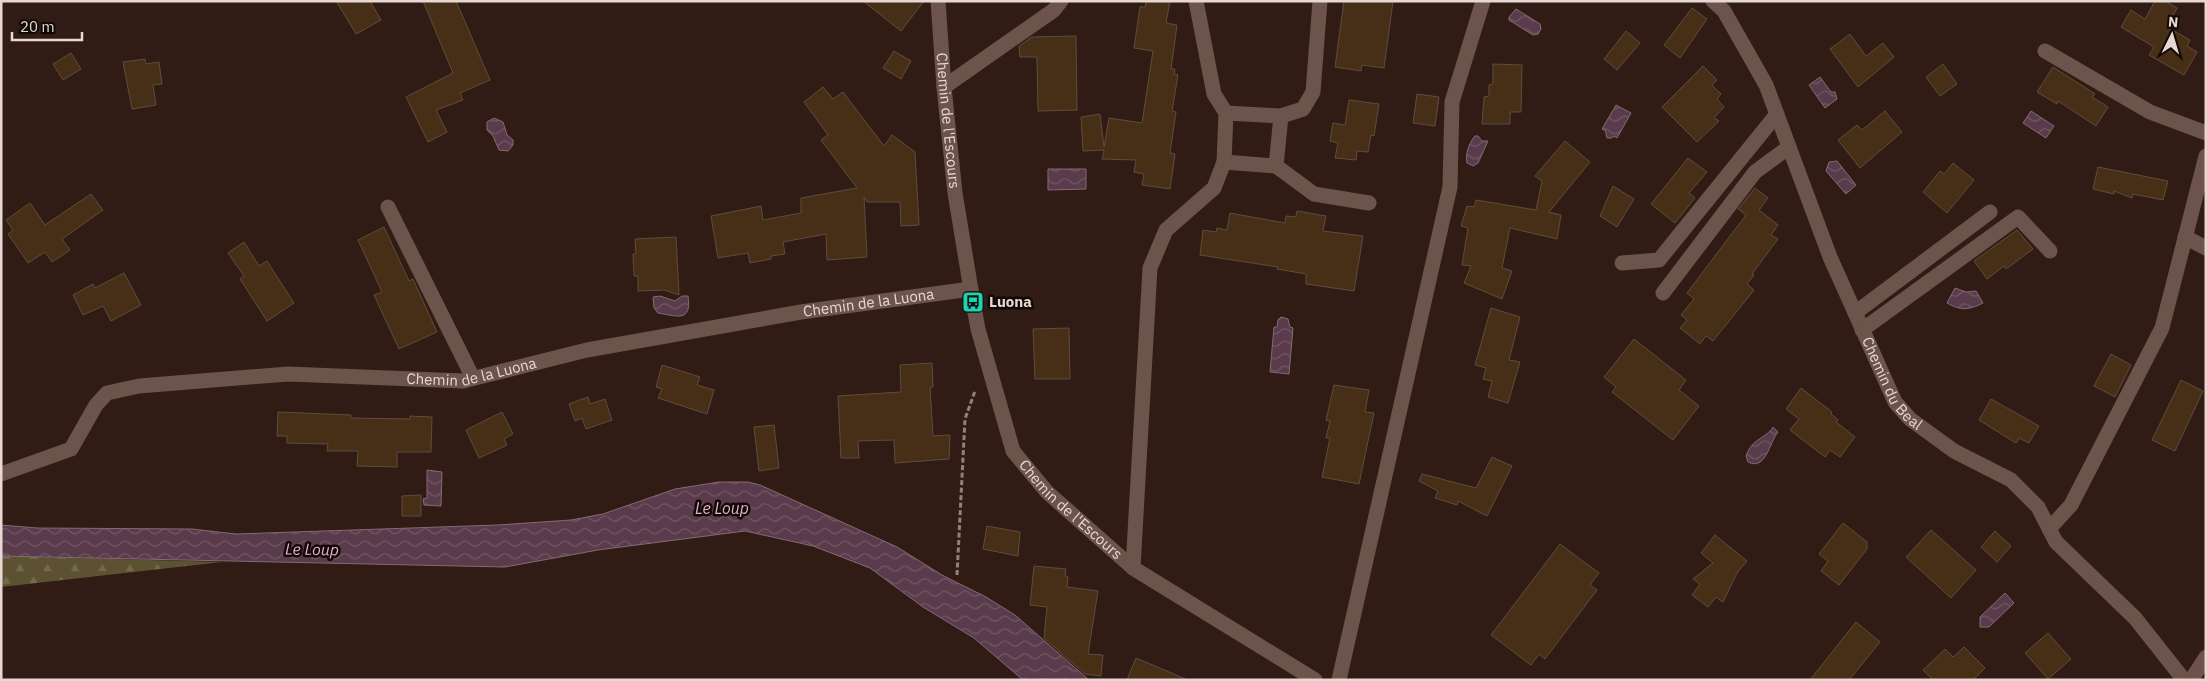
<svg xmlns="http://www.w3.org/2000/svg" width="2207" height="681" font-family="'IBM Plex Sans',sans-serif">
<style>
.forest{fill:url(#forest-firs)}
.water{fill:url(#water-waves);stroke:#846a74}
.building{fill:#462f16;stroke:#5e4d3c}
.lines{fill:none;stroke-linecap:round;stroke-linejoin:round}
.path{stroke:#92817a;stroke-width:3;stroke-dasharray:5 2.5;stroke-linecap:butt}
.minor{stroke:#6c534b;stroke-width:15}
.labels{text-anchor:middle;stroke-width:5;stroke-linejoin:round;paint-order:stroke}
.street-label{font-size:15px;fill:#e7d8d3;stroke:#110906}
.poi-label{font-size:15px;font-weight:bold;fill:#e7d8d3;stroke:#110906;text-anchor:start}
.water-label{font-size:16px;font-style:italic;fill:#eaadcc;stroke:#110906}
</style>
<defs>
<pattern id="forest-firs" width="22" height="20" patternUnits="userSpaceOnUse" patternTransform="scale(1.25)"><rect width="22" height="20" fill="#5c5231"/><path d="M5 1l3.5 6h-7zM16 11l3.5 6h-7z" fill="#736a4e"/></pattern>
<pattern id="water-waves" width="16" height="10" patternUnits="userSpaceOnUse" patternTransform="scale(1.25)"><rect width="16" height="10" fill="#5a3b4b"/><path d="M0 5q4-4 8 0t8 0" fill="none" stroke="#725764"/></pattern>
</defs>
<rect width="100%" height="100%" fill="#301c14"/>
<polygon class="forest" points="1,556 222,562 1,587"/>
<g class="water">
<polygon points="1516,9 1540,24 1541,29 1538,34 1533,35 1509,20 1509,17"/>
<polygon points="1820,77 1831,92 1835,92 1837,99 1825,108 1809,85"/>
<polygon points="1616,105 1631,113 1617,138 1614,136 1612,138 1607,138 1605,130 1602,129"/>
<polygon points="2031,111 2054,126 2046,138 2023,123"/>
<polygon points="494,118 503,122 507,135 513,140 513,145 508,151 499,150 493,136 487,130 487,122"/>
<path d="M 1475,136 L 1478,136 L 1482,141 L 1488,141 L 1478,163 L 1473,166 L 1467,163 C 1465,154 1469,143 1475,136 Z"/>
<polygon points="1837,161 1856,185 1846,194 1826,171 1829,162"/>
<polygon points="1048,169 1086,169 1086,189 1048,190"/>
<path d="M 1955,288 L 1966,292 L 1976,291 L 1983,303 C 1969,310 1961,311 1947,303 Z"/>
<path d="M 660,296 L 675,301 L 682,296 L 688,296 C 692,323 677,316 658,313 L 654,308 L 653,297 Z"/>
<polygon points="1281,317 1288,319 1290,327 1293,328 1289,374 1270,372 1274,327 1277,327 1278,320"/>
<path d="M 1773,427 L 1778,432 C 1769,443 1766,471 1748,462 L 1746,456 C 1752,438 1767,438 1773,427 Z"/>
<polygon points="427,470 442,472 441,506 424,505 423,499 427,498"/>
<polygon points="719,482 748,482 760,485 897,547 942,575 986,597 1015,615 1089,680 1023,680 974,638 923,607 870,568 813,546 745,531 598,550 505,567 1,556 1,525 37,528 192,529 236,534 498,525 571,520 603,514 675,489"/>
<polygon points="2005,593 2014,603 1989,627 1980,627 1980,617"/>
</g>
<g class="building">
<polygon points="336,1 370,1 381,20 356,34"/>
<polygon points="423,1 456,1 490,80 460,93 463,100 436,110 447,132 428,142 406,97 453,73"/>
<polygon points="863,1 924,1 901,31"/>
<polygon points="1146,1 1170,1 1166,23 1177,25 1171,69 1175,69 1174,74 1178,75 1172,111 1176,112 1170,153 1175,154 1170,189 1142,185 1144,174 1134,172 1136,160 1102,159 1104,150 1083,151 1081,117 1100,114 1104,147 1109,118 1142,123 1153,51 1134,48 1140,7 1145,7"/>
<polygon points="1344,1 1393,1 1384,68 1362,65 1361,71 1335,67"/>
<polygon points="2155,1 2165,1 2177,8 2167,27 2190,40 2187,46 2197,52 2184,75 2149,55 2154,47 2121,27 2131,10 2145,19"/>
<polygon points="1692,8 1707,19 1680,58 1664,45"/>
<polygon points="1626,31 1640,43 1617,70 1604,59"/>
<polygon points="1850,34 1866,56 1883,43 1894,57 1858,87 1830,49"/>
<polygon points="1076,36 1077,110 1038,111 1037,57 1020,57 1019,46 1032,37"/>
<polygon points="894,51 911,61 901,79 883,68"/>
<polygon points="71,53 81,69 63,80 53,64"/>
<polygon points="145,59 146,64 159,62 162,84 153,85 156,105 132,109 123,62"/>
<polygon points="1493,64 1522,65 1521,112 1510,112 1510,124 1482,124 1484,97 1489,96 1489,85 1493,84"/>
<polygon points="1943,64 1957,84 1940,96 1926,77"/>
<polygon points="1703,66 1717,80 1712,85 1721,94 1717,99 1724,107 1714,118 1719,121 1697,142 1662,107"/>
<polygon points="2053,67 2095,94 2092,97 2108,107 2096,126 2058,101 2057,104 2037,92"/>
<polygon points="823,87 833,99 843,92 884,146 892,135 915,152 919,225 901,226 900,202 867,202 864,197 867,257 827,260 826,234 783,242 785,254 771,256 771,259 750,263 748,253 718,258 711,216 761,206 763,220 801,213 801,198 857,188 821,140 828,135 804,102"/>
<polygon points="1417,94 1439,97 1435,126 1413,123"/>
<polygon points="1349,100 1379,104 1374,136 1371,135 1368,152 1357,151 1356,160 1335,158 1338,143 1330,141 1333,123 1345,125"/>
<polygon points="1885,111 1902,132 1860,168 1838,140 1857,125 1862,130"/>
<polygon points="1565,141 1590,162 1549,212 1561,215 1557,239 1510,228 1502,268 1512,271 1502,299 1464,283 1471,266 1462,265 1468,228 1461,226 1467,206 1474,207 1476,200 1536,210 1542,181 1535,176"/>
<polygon points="1688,158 1707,172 1689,193 1695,198 1675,223 1651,204"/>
<polygon points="1953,163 1974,180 1947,213 1923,192 1940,171 1944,174"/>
<polygon points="2098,167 2168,181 2163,200 2133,194 2132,198 2114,191 2114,194 2093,189"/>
<polygon points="1613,186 1634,199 1617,227 1600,216"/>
<polygon points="1755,188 1768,198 1759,210 1778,225 1771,235 1778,239 1752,274 1754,275 1747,284 1754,290 1713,341 1706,336 1700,344 1680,328 1687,320 1681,315 1694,299 1687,293 1746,215 1738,209"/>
<polygon points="91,194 103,210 62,239 70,250 52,262 45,252 28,263 8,234 13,230 6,220 30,203 45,225"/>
<polygon points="1297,211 1326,216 1323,231 1363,236 1354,291 1306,284 1306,274 1277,269 1278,267 1200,255 1203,230 1216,232 1217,228 1227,230 1230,213 1285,223 1286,216 1296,217"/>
<polygon points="384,227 409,281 413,279 437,332 399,349 374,295 382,292 358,240"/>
<polygon points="2017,230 2033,249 2006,269 2004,266 1987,279 1974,261"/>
<polygon points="676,237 679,295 664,290 638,291 638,276 634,276 633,254 636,254 635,239"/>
<polygon points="244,242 259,266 267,261 294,303 267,321 240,279 244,276 228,253"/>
<polygon points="124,273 141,305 111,321 103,306 83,315 73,295 93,284 95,288"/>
<polygon points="1491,308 1520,317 1509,360 1520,362 1508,403 1488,397 1492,381 1483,379 1486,368 1475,365"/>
<polygon points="1069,328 1070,379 1035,379 1033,329"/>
<polygon points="1634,339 1686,380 1679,390 1699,406 1673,440 1612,392 1616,387 1604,377"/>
<polygon points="2111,354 2131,365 2115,397 2094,386"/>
<polygon points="932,363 933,387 930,388 933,436 950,435 949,459 895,463 894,440 858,441 859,458 841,458 838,396 901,392 900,365"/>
<polygon points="662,365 700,377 697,385 714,390 707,414 658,398 662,389 656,387"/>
<polygon points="2181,380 2203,391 2175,451 2152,440"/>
<polygon points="1334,385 1369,390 1365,412 1374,413 1359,484 1322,477 1330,438 1326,438 1330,421 1326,420"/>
<polygon points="1801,388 1832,412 1831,414 1838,420 1836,422 1855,437 1840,457 1830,450 1825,457 1790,430 1799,419 1786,409"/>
<polygon points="588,397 590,404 605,399 612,420 586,429 582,418 575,421 569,404"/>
<polygon points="1991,399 2039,426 2029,443 2019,438 2016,443 1979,420"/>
<polygon points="278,412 351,415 351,418 410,419 410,416 432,417 431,452 397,452 397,467 357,466 358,451 327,451 328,444 287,443 287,436 277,436"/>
<polygon points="502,412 513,434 504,439 507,445 479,458 466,430"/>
<polygon points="774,425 779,468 759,471 754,427"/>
<polygon points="1492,457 1512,466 1487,516 1458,501 1457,505 1435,498 1438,491 1419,481 1422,474 1476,488"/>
<polygon points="421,495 421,516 402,516 402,496"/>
<polygon points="1843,523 1867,542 1867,549 1839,585 1821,571 1828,561 1819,554"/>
<polygon points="987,526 1020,532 1018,556 983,549"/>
<polygon points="1931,530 1976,570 1951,598 1906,557"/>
<polygon points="1995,531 2011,546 1997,562 1981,547"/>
<polygon points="1715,535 1747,561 1737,573 1723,602 1716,597 1708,607 1692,595 1700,584 1693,579 1713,563 1701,553"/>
<polygon points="1560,544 1599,573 1590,585 1597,590 1545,659 1539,654 1531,665 1491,635"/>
<polygon points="1034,566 1066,569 1065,576 1068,577 1067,587 1098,591 1088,654 1103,655 1101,676 1085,674 1044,638 1047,607 1030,605"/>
<polygon points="1856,622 1880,642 1849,680 1810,680"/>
<polygon points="2048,633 2071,659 2048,679 2025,653"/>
<polygon points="1964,647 1985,668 1973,680 1933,680 1923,670 1945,649 1953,657"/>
<polygon points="1136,658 1188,680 1127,680"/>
</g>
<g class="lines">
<polyline class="path" points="957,575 965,419 975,391"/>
<g class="minor">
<path id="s1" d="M 938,1 L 944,87 L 955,193 L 973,302 L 978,329 L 1013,451 L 1047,492 L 1133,568 L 1315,680"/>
<polyline points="1196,1 1214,94 1226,113"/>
<path id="s2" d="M 1713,1 L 1724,11 L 1766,85 L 1830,257 L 1895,402 L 1910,419 L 1954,451 L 2011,480 L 2038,507 L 2056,542 L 2135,618 L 2184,680"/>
<polyline points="2045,51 2150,112 2206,133"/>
<polyline points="944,87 1054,10 1061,1"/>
<polyline points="1281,116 1276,166 1314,194 1369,203"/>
<polyline points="1224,162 1276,166"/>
<polyline points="388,207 473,378"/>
<polyline points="2185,237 2206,248"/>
<polyline points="1622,263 1659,260 1777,114"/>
<polyline points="1663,293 1755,172 1789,147"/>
<polyline points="1855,313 1990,212"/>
<polyline points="1862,330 2018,217 2050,251"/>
<path id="s3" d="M 1,474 L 71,449 L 96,405 L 107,393 L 139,386 L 288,374 L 463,381 L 587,350 L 801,312 L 971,289"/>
<polyline points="2049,529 2071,505 2162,328 2206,156"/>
<polyline points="1133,568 1150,268 1166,230 1214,188 1224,162 1226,113 1281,116 1303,109 1313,92 1320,1"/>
<polyline points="1339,680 1450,187 1452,102 1483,1"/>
<polyline points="2191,680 2206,657"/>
</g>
</g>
<defs>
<g id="bus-square" transform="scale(1.125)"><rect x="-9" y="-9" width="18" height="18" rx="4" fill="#1ad5b2" stroke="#110906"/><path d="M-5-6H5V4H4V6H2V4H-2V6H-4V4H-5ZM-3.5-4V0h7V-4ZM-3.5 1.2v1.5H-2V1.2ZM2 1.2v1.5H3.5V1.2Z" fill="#111"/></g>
</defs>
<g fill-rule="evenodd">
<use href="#bus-square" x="973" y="302"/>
</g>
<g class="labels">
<g class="street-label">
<text dy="5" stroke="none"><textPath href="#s1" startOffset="120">Chemin de l'Escours</textPath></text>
<text dy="5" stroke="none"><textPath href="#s3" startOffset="912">Chemin de la Luona</textPath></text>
<text dy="5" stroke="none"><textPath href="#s3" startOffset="508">Chemin de la Luona</textPath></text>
<text dy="5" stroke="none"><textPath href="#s2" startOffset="425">Chemin du Beal</textPath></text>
<text dy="5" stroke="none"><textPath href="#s1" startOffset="540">Chemin de l'Escours</textPath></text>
</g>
<g class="poi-label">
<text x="989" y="307">Luona</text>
</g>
<g class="water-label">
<text x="722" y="514">Le Loup</text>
<text transform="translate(312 549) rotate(1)" y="6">Le Loup</text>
</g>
</g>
<rect width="2207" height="681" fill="none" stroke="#e7d8d3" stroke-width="5"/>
<g transform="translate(2172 35) rotate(5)" stroke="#110906" stroke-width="4" paint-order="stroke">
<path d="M0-4L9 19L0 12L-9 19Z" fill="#e7d8d3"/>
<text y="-8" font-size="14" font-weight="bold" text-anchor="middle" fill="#e7d8d3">N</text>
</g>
<path d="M12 32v8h70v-8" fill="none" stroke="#e7d8d3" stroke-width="2.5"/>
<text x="20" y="32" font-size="15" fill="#e7d8d3" stroke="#110906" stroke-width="4" paint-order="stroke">20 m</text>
</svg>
